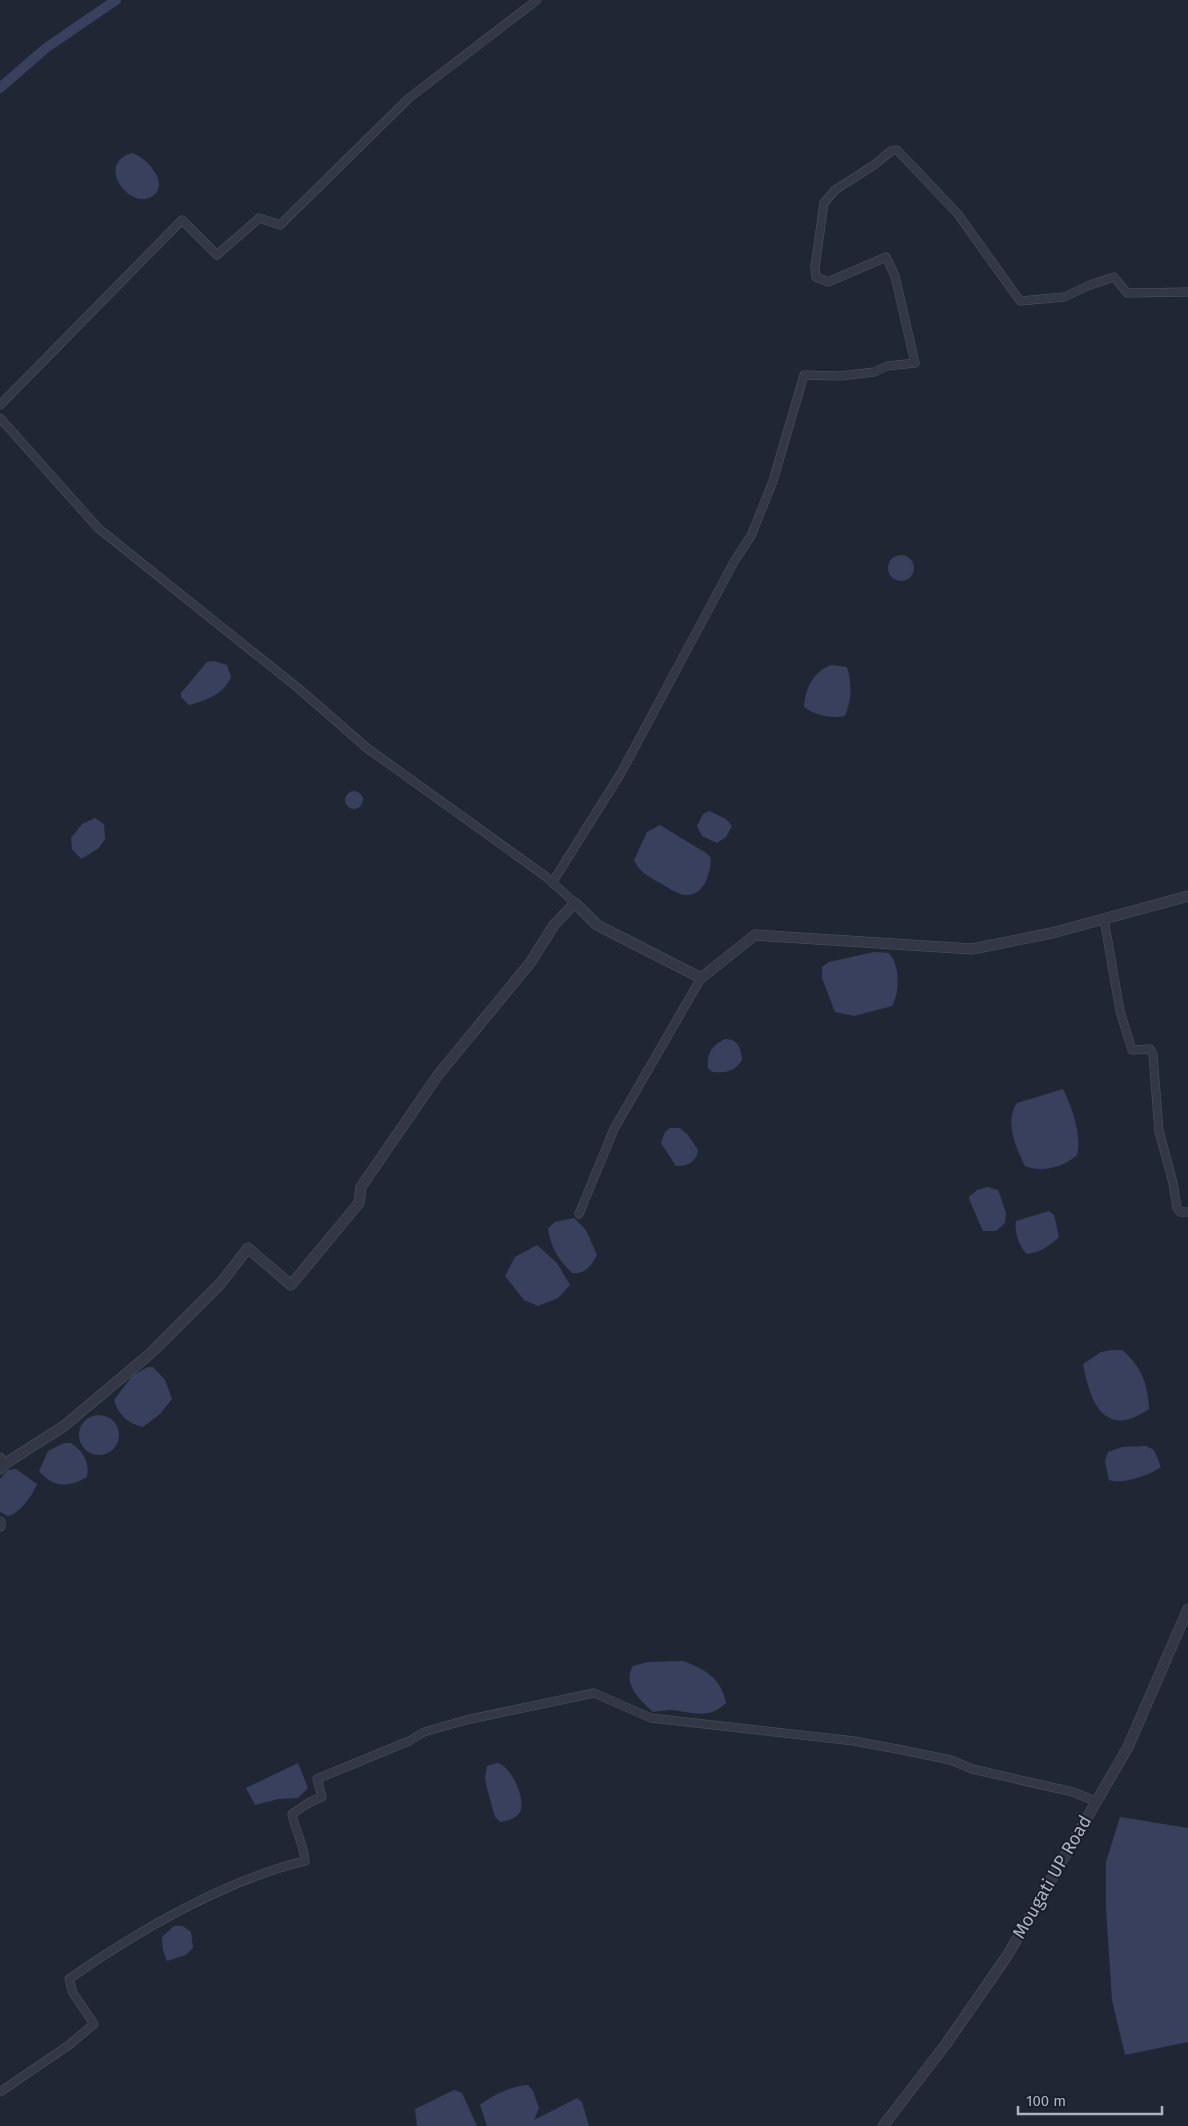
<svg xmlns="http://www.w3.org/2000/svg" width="1188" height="2126" font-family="'Fira Sans',sans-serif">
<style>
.water{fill:#38405d}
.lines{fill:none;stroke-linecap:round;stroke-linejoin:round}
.canal{stroke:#38405d;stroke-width:10}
.minor-casing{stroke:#4f5360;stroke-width:9}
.tertiary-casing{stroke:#4f5360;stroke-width:11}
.minor{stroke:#343846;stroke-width:8}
.tertiary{stroke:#343846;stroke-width:10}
.labels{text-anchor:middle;stroke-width:4;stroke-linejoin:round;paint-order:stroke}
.street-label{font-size:18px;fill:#aeb3c2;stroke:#1a1e2a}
</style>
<rect width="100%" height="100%" fill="#212635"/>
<g class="water">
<path d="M 132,153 C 147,157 172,186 151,197 C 129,209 95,164 132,153 Z"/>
<circle cx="901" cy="568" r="13"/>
<path d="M 214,661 L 227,665 L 231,677 C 225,693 206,701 189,705 L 181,697 L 181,693 L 207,662 Z"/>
<path d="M 832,665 L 847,667 C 852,685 852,698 845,716 C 831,719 815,715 804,707 C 805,688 814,670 832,665 Z"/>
<circle cx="354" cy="800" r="9"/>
<polygon points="709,811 726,819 732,826 726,837 717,843 702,836 697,826 703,814"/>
<polygon points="95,818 104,824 105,839 99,848 81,859 72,849 71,838 82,824"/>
<path d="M 660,825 L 706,853 L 711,858 C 710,871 706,894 688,895 C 679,896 668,887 660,883 C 649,877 639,872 634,860 L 647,832 Z"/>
<path d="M 874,952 L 889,953 C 900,965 900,992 892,1006 L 854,1016 L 835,1012 L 822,978 L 822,967 L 829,962 Z"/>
<path d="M 725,1039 C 738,1039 741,1048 742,1060 C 735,1072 725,1073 712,1072 L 708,1068 C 706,1054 712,1045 725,1039 Z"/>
<path d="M 1063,1089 C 1072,1107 1082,1136 1077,1155 C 1064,1167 1042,1173 1025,1166 C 1016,1148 1004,1121 1017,1103 Z"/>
<path d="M 670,1128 L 680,1128 L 688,1135 L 698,1150 C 696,1163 687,1166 676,1166 L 661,1143 L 665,1132 Z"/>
<polygon points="987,1187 998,1190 1006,1213 1005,1223 996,1231 983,1231 969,1199 969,1197 977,1190"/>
<path d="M 1049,1211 L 1054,1215 L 1059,1237 C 1051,1245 1039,1253 1027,1254 C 1019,1247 1014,1231 1016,1221 Z"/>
<path d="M 574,1218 L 586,1230 L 597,1255 C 591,1266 586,1274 572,1273 C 559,1261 550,1246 548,1228 L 555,1222 Z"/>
<polygon points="537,1245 557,1263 570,1285 558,1298 538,1306 524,1300 505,1276 515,1257"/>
<path d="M 1112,1350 L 1122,1350 C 1141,1366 1148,1384 1149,1409 C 1104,1440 1090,1402 1083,1364 L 1101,1352 Z"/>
<path d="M 148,1367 L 153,1367 L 165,1380 L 172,1399 L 160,1414 L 143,1427 C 128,1424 118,1414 114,1400 L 133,1375 Z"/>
<circle cx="99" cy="1435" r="20"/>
<path d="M 64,1443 L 71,1443 C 83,1451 90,1462 87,1477 C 68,1488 53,1488 39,1471 L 48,1451 Z"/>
<path d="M 1146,1446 L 1154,1450 L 1161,1467 C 1150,1475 1122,1485 1109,1480 L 1105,1461 L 1108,1452 L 1122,1447 Z"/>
<path d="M 16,1469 L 37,1484 C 33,1495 19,1514 8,1516 L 0,1512 L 0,1479 L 8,1470 Z"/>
<path d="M 683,1661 C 705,1669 721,1678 726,1703 C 708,1721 691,1711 669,1710 C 664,1710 659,1711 653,1712 C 640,1700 622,1684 633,1666 L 648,1662 Z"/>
<polygon points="298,1763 308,1788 298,1798 278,1799 255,1805 246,1788"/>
<path d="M 497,1763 C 510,1764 527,1800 520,1812 C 516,1819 507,1821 500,1822 L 495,1817 L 486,1785 L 485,1777 L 487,1766 Z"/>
<polygon points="1120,1817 1188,1828 1188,2042 1125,2055 1112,2000 1106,1909 1106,1862"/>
<polygon points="174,1926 183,1926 191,1932 193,1948 186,1955 167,1961 163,1950 162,1937"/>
<path d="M 528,2085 L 533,2091 L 539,2108 L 534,2120 L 577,2098 L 582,2102 L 589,2126 L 487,2126 L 480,2105 C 493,2095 511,2086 528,2085 Z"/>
<polygon points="454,2090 462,2093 477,2126 417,2126 415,2109"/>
</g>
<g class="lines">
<polyline class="canal" points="0,88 46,48 116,0"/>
<g class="minor-casing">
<g id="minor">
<polyline points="0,405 182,220 217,255 259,218 280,225 409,98 537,0"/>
<polyline points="0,418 98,528 298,688 367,748 545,876 575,903"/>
<polyline points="552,883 621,773 735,560 751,536 773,481 804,375 840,376 874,372 887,366 915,363 895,276 886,257 828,282 816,277 815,267 824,203 835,190 874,165 891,151 897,150 957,213 1020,301 1064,297 1090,285 1114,277 1127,293 1188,292"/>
<polyline points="1104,919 1120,1011 1132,1050 1150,1049 1153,1055 1159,1131 1173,1183 1177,1208 1180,1212 1188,1212"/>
<polyline points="579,1214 614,1129 701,978"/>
<polyline points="0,1457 6,1463"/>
<path d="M 0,2092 L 69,2045 L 94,2024 L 73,1993 L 69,1979 C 136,1932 225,1880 305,1861 C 304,1845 295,1830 292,1814 L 310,1802 L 322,1797 L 317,1779 L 409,1741 L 424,1732 L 466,1720 L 594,1693 L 651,1718 L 854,1741 L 897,1749 L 951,1760 L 972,1769 L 1073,1792 L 1095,1801"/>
</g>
</g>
<g class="tertiary-casing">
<g id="tertiary">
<polyline points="0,1469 6,1463 64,1426 151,1353 220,1284 248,1248 291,1285 359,1203 361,1187 438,1075 530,963 554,925 575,903 597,925 701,978 755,935 972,949 1052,933 1188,896"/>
<polyline points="0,1522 0,1526"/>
<polyline points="883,2126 946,2044 1007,1956 1128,1747 1188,1609"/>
</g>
</g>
<use href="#minor" class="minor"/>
<use href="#tertiary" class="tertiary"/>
</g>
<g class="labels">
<g class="street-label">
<text transform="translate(1052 1877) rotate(-60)" y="6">Mougati UP Road</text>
</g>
</g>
<path d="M1018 2106v8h144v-8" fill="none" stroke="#aeb3c2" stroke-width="2.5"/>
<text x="1026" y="2106" font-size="15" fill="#aeb3c2" stroke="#1a1e2a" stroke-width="4" paint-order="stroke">100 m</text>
</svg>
